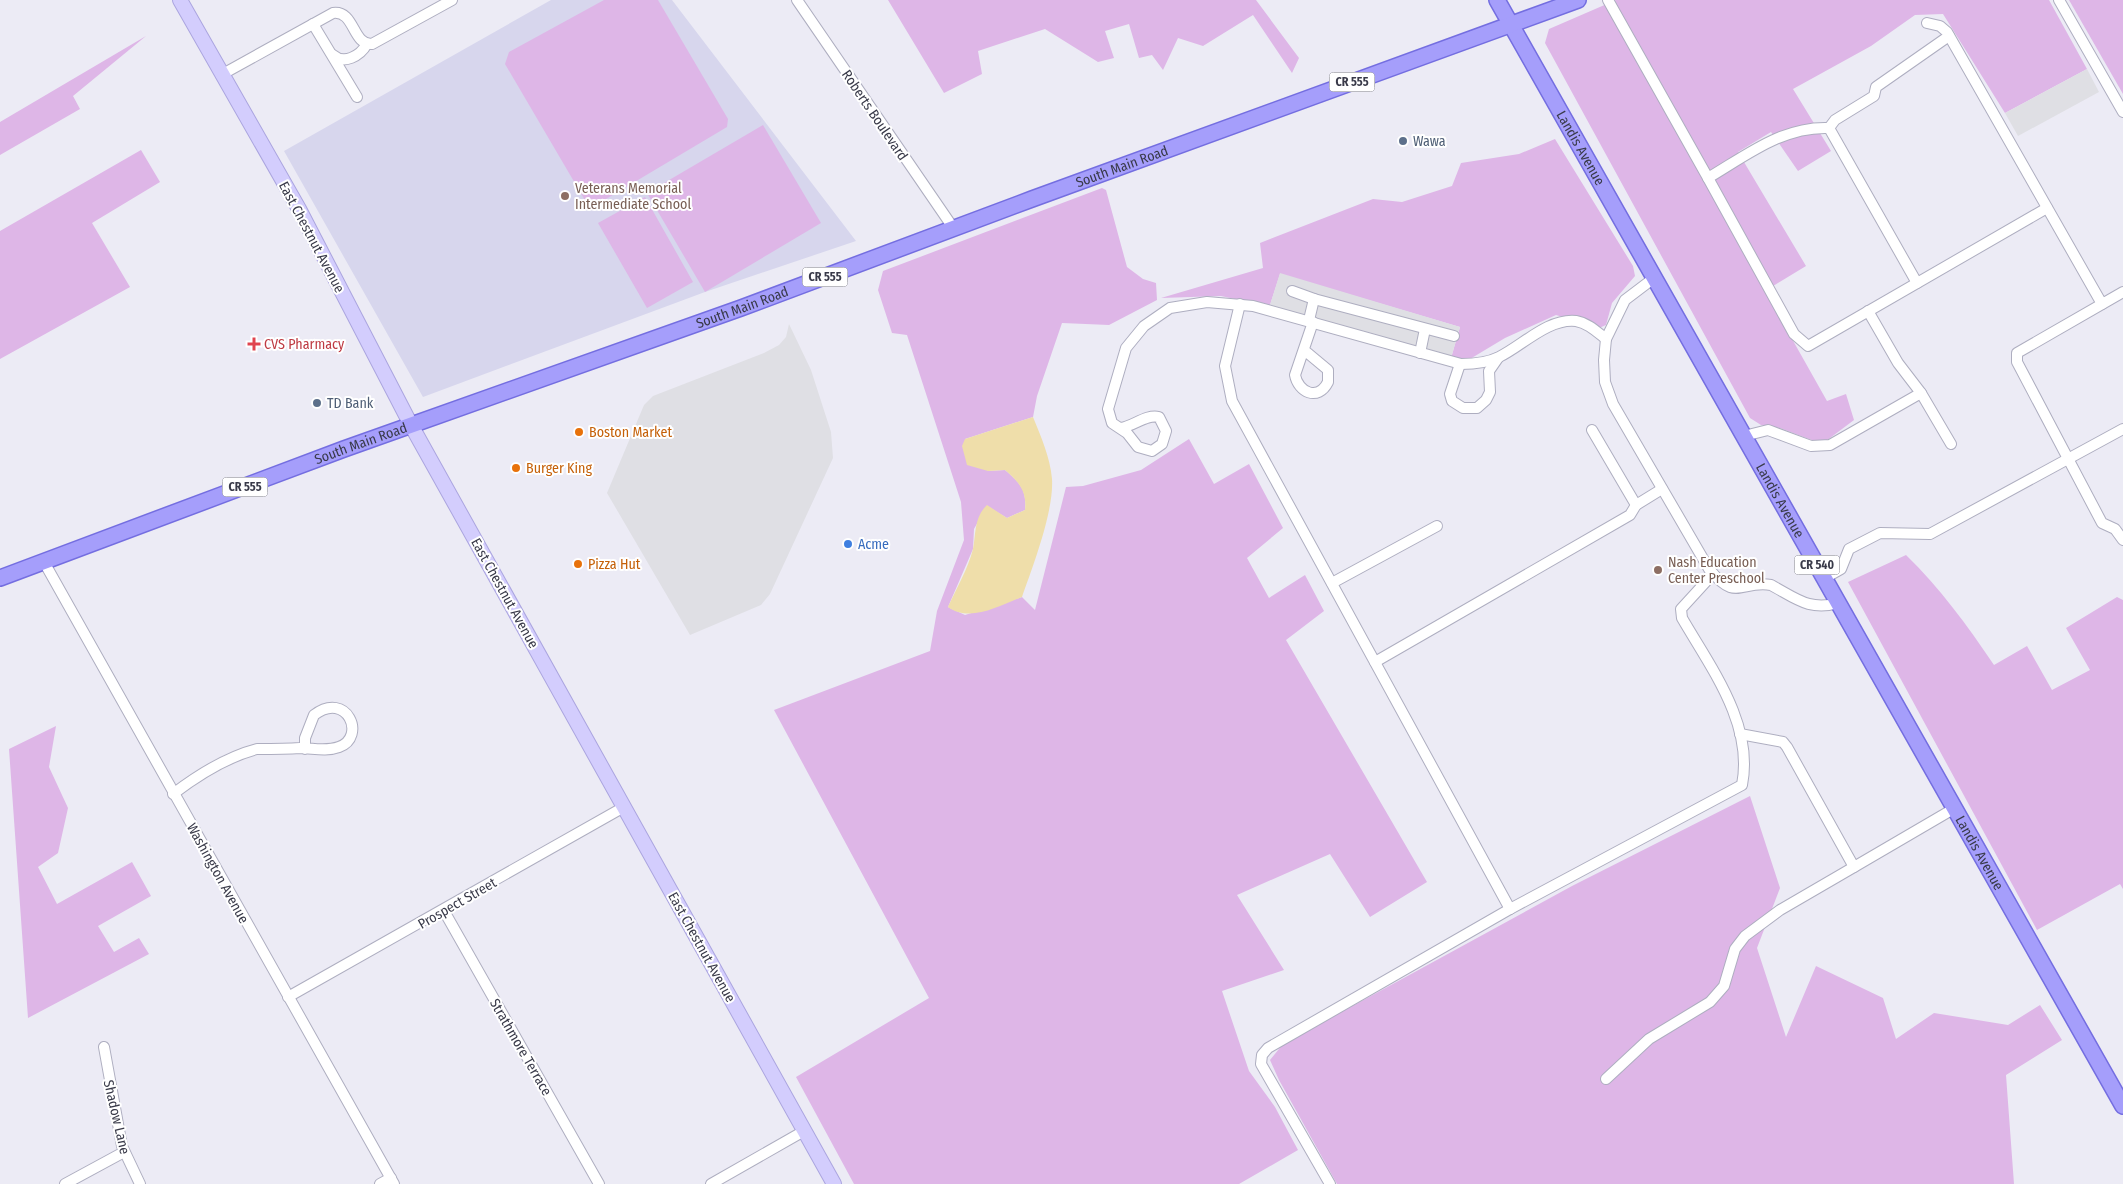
<svg xmlns="http://www.w3.org/2000/svg" width="2123" height="1184" font-family="'Fira Sans Condensed',sans-serif">
<style>
.education{fill:#d7d6ed}
.green{fill:#deb6e7}
.parking{fill:#dfdfe4}
.water{fill:#efdeaa}
.lines{fill:none;stroke-linecap:round;stroke-linejoin:round}
.street-casing{stroke:#aeaec0;stroke-width:12}
.secondary-casing{stroke:#aba5df;stroke-width:16}
.primary-casing{stroke:#746ee0;stroke-width:18}
.street{stroke:#fff;stroke-width:10}
.secondary{stroke:#d3cdfd;stroke-width:14}
.primary{stroke:#a59efb;stroke-width:15}
.service-dot{fill:#5c6f8a;stroke:#fff;stroke-width:2}
.education-dot{fill:#8d6e63;stroke:#fff;stroke-width:2}
.health-dot{fill:#e0444e;stroke:#fff;stroke-width:2}
.food-dot{fill:#e8710a;stroke:#fff;stroke-width:2}
.shop-dot{fill:#3f7fe0;stroke:#fff;stroke-width:2}
.labels{text-anchor:middle;stroke-width:4;stroke-linejoin:round;paint-order:stroke}
.shield{fill:#fff;stroke:#747580;stroke-width:1}
.shield-label{font-size:12px;font-weight:bold;fill:#393a49}
.street-label{font-size:14px;fill:#393a49;stroke:#fff}
.service-label{font-size:14px;fill:#4e5e75;stroke:#fff;text-anchor:start}
.education-label{font-size:14px;fill:#785e54;stroke:#fff;text-anchor:start}
.health-label{font-size:14px;fill:#be3a42;stroke:#fff;text-anchor:start}
.food-label{font-size:14px;fill:#c56008;stroke:#fff;text-anchor:start}
.shop-label{font-size:14px;fill:#366cbe;stroke:#fff;text-anchor:start}
</style>
<rect width="100%" height="100%" fill="#ecebf5"/>
<polygon class="education" points="551,0 672,0 856,241 705,292 423,397 284,151"/>
<g class="green">
<polygon points="604,0 658,0 728,119 727,127 596,205 586,202 505,64 509,52"/>
<polygon points="888,0 1256,0 1299,58 1292,73 1253,15 1203,46 1178,38 1163,70 1152,55 1139,58 1129,24 1105,31 1114,58 1098,62 1045,29 978,51 982,74 944,93"/>
<polygon points="1616,0 2049,0 2087,69 2005,113 1943,14 1915,15 1871,46 1793,89 1831,151 1798,171 1771,132 1738,152 1806,266 1765,291 1827,401 1846,394 1854,420 1822,444 1780,428 1761,425 1750,418 1545,43 1549,29"/>
<polygon points="2069,0 2123,0 2123,94"/>
<polygon points="146,36 73,96 80,109 0,155 0,122"/>
<polygon points="763,125 821,223 705,292 647,193"/>
<polygon points="1555,139 1633,266 1635,276 1612,303 1606,325 1599,328 1556,315 1505,338 1470,359 1451,358 1460,327 1280,274 1270,305 1267,306 1221,296 1161,298 1263,268 1260,243 1373,199 1402,202 1452,186 1461,163 1519,154"/>
<polygon points="141,150 160,182 92,223 130,287 0,359 0,231"/>
<path d="M 1102,188 L 1106,190 L 1127,267 L 1143,279 L 1156,283 L 1157,300 L 1109,325 L 1062,323 L 1037,396 L 1033,417 L 965,439 L 988,471 L 1005,470 C 1020,483 1027,490 1025,510 L 1007,518 L 987,506 L 974,529 L 973,549 L 948,607 L 965,615 L 1022,597 L 1035,610 L 1066,487 L 1083,486 L 1141,470 L 1189,439 L 1214,484 L 1249,464 L 1283,528 L 1247,558 L 1269,598 L 1305,575 L 1324,611 L 1286,640 L 1427,882 L 1370,917 L 1330,854 L 1237,895 L 1284,970 L 1222,991 L 1249,1071 L 1275,1107 L 1298,1150 L 1239,1184 L 854,1184 L 796,1077 L 929,998 L 774,710 L 930,651 L 937,611 L 964,540 L 961,502 L 907,335 L 892,333 L 878,290 L 883,271 Z"/>
<polygon points="645,197 693,282 647,308 598,223"/>
<path d="M 1906,555 C 1940,588 1967,625 1994,665 L 2027,646 L 2052,690 L 2090,670 L 2066,628 L 2117,597 L 2123,600 L 2123,889 L 2120,884 L 2037,930 L 1848,582 Z"/>
<polygon points="56,726 49,767 68,808 58,853 38,867 57,904 132,862 151,896 98,926 114,952 139,938 149,954 28,1018 9,749"/>
<polygon points="1750,796 1780,888 1757,948 1786,1037 1816,966 1883,998 1896,1039 1934,1013 2008,1025 2040,1005 2062,1040 2006,1075 2014,1184 1337,1184 1279,1080 1270,1060 1283,1044 1572,886"/>
</g>
<g class="parking">
<polygon points="2087,69 2099,92 2018,136 2005,113"/>
<polygon points="1280,273 1460,327 1451,358 1270,305"/>
<polygon points="789,324 811,370 831,432 833,458 770,594 761,605 690,635 607,493 644,405 653,396 764,353 779,345 786,337"/>
</g>
<path class="water" d="M 1033,417 C 1041,437 1050,457 1052,479 C 1054,511 1033,566 1022,597 C 999,606 970,623 948,607 C 956,589 968,569 973,549 C 976,534 974,517 987,505 L 1007,518 L 1025,510 C 1027,491 1019,482 1005,470 L 988,471 L 967,465 L 962,446 L 965,439 Z"/>
<g class="lines">
<g class="street-casing">
<g id="street">
<polyline points="797,0 954,229"/>
<polyline points="1608,0 1708,178"/>
<polyline points="2059,0 2123,112"/>
<polyline points="1927,23 1940,26 1947,32 2102,304"/>
<polyline points="313,24 357,97"/>
<path d="M 1949,36 L 1876,87 L 1874,96 L 1835,120 L 1829,128 C 1783,126 1747,155 1708,178 L 1794,334 L 1808,346 L 2047,208"/>
<path d="M 333,55 C 344,65 360,56 367,44"/>
<path d="M 221,75 L 333,13 C 355,10 352,45 372,44 L 452,0"/>
<polyline points="1829,128 1917,283"/>
<path d="M 1654,278 L 1625,300 L 1606,339 L 1604,360 L 1605,382 L 1613,404 L 1709,569 C 1737,603 1740,580 1771,585 C 1797,599 1809,611 1839,603"/>
<polyline points="1292,291 1314,299 1309,320"/>
<polyline points="2123,292 2017,353 2017,362 2102,523 2115,529 2123,540"/>
<polyline points="1314,299 1454,336"/>
<polyline points="1240,304 1225,366 1232,401 1510,909"/>
<polyline points="1868,311 1898,363 1921,393"/>
<path d="M 1304,350 L 1328,370 L 1328,382 C 1318,402 1298,392 1295,375 L 1313,322"/>
<polyline points="1420,353 1425,329"/>
<polyline points="1460,364 1450,394 1452,401 1463,408 1477,408 1486,400 1490,392 1489,371 1498,358"/>
<path d="M 1121,428 C 1134,426 1146,414 1159,417 L 1166,431 L 1162,444 L 1152,451 L 1138,447 L 1127,433 L 1112,423 L 1108,409 L 1126,348 L 1144,326 L 1170,308 L 1207,302 L 1253,306 L 1461,364 C 1474,364 1487,363 1499,357 C 1522,346 1548,318 1576,321 C 1588,323 1597,332 1606,339"/>
<polyline points="1592,430 1636,505 1662,489"/>
<polyline points="1744,436 1768,430 1811,446 1830,445 1921,393 1951,444"/>
<polyline points="44,562 394,1184"/>
<polyline points="1825,578 1841,569 1849,549 1880,533 1930,534 2123,429"/>
<polyline points="1332,583 1437,526"/>
<polyline points="1375,662 1630,515 1636,505"/>
<polyline points="1740,734 1783,742 1787,747 1854,867 1955,808"/>
<path d="M 173,794 C 198,775 226,757 257,749 C 271,749 286,749 300,748 C 313,748 325,752 339,747 C 367,737 347,690 314,715 L 305,738 L 305,749"/>
<polyline points="444,911 599,1184"/>
<polyline points="288,997 624,807"/>
<polyline points="104,1047 122,1146 140,1184"/>
<polyline points="1606,1079 1649,1039 1710,1002 1724,986 1735,949 1745,936 1780,910 1854,867"/>
<polyline points="65,1184 124,1152"/>
<polyline points="380,1184 391,1178"/>
<polyline points="711,1184 804,1131"/>
<path d="M 1330,1184 L 1261,1064 L 1262,1055 L 1268,1048 L 1510,909 L 1742,785 C 1754,724 1711,668 1682,618 L 1681,609 L 1713,574"/>
</g>
</g>
<g class="secondary-casing">
<polyline id="secondary" points="180,0 299,209 411,425 834,1184"/>
</g>
<g class="primary-casing">
<g id="primary">
<path id="s1" d="M 1497,0 L 2123,1106"/>
<path id="s2" d="M 0,578 L 344,449 L 741,308 L 1032,199 L 1578,0"/>
</g>
</g>
<use href="#street" class="street"/>
<use href="#secondary" class="secondary"/>
<use href="#primary" class="primary"/>
</g>
<g class="service-dot">
<circle cx="1403" cy="141" r="5"/>
<circle cx="317" cy="403" r="5"/>
</g>
<g class="education-dot">
<circle cx="565" cy="196" r="5"/>
<circle cx="1658" cy="570" r="5"/>
</g>
<path class="health-dot" d="M251.5 336.5h5v5h5v5h-5v5h-5v-5h-5v-5h5z"/>
<g class="food-dot">
<circle cx="579" cy="432" r="5"/>
<circle cx="516" cy="468" r="5"/>
<circle cx="578" cy="564" r="5"/>
</g>
<circle class="shop-dot" cx="848" cy="544" r="5"/>
<g class="labels">
<g class="shield">
<rect x="1329.5" y="72.5" width="45" height="19" rx="4"/>
<rect x="802.5" y="267.5" width="45" height="19" rx="4"/>
<rect x="222.5" y="477.5" width="45" height="19" rx="4"/>
<rect x="1794.5" y="555.5" width="45" height="19" rx="4"/>
</g>
<g class="shield-label">
<text x="1352" y="86">CR 555</text>
<text x="825" y="281">CR 555</text>
<text x="245" y="491">CR 555</text>
<text x="1817" y="569">CR 540</text>
</g>
<g class="street-label">
<text transform="translate(875 115) rotate(56)" y="5">Roberts Boulevard</text>
<text dy="5" stroke="none"><textPath href="#s1" startOffset="170">Landis Avenue</textPath></text>
<text dy="5" stroke="none"><textPath href="#s2" startOffset="1195">South Main Road</textPath></text>
<text transform="translate(312 237) rotate(62)" y="5">East Chestnut Avenue</text>
<text dy="5" stroke="none"><textPath href="#s2" startOffset="790">South Main Road</textPath></text>
<text dy="5" stroke="none"><textPath href="#s2" startOffset="385">South Main Road</textPath></text>
<text dy="5" stroke="none"><textPath href="#s1" startOffset="575">Landis Avenue</textPath></text>
<text transform="translate(505 593) rotate(61)" y="5">East Chestnut Avenue</text>
<text dy="5" stroke="none"><textPath href="#s1" startOffset="980">Landis Avenue</textPath></text>
<text transform="translate(218 873) rotate(61)" y="5">Washington Avenue</text>
<text transform="translate(457 903) rotate(-30)" y="5">Prospect Street</text>
<text transform="translate(702 947) rotate(61)" y="5">East Chestnut Avenue</text>
<text transform="translate(521 1047) rotate(60)" y="5">Strathmore Terrace</text>
<text transform="translate(117 1117) rotate(77)" y="5">Shadow Lane</text>
</g>
<g class="service-label">
<text x="1413" y="146">Wawa</text>
<text x="327" y="408">TD Bank</text>
</g>
<g class="education-label">
<text x="575" y="193">Veterans Memorial<tspan x="575" dy="16">Intermediate School</tspan></text>
<text x="1668" y="567">Nash Education<tspan x="1668" dy="16">Center Preschool</tspan></text>
</g>
<g class="health-label">
<text x="264" y="349">CVS Pharmacy</text>
</g>
<g class="food-label">
<text x="589" y="437">Boston Market</text>
<text x="526" y="473">Burger King</text>
<text x="588" y="569">Pizza Hut</text>
</g>
<g class="shop-label">
<text x="858" y="549">Acme</text>
</g>
</g>
</svg>
